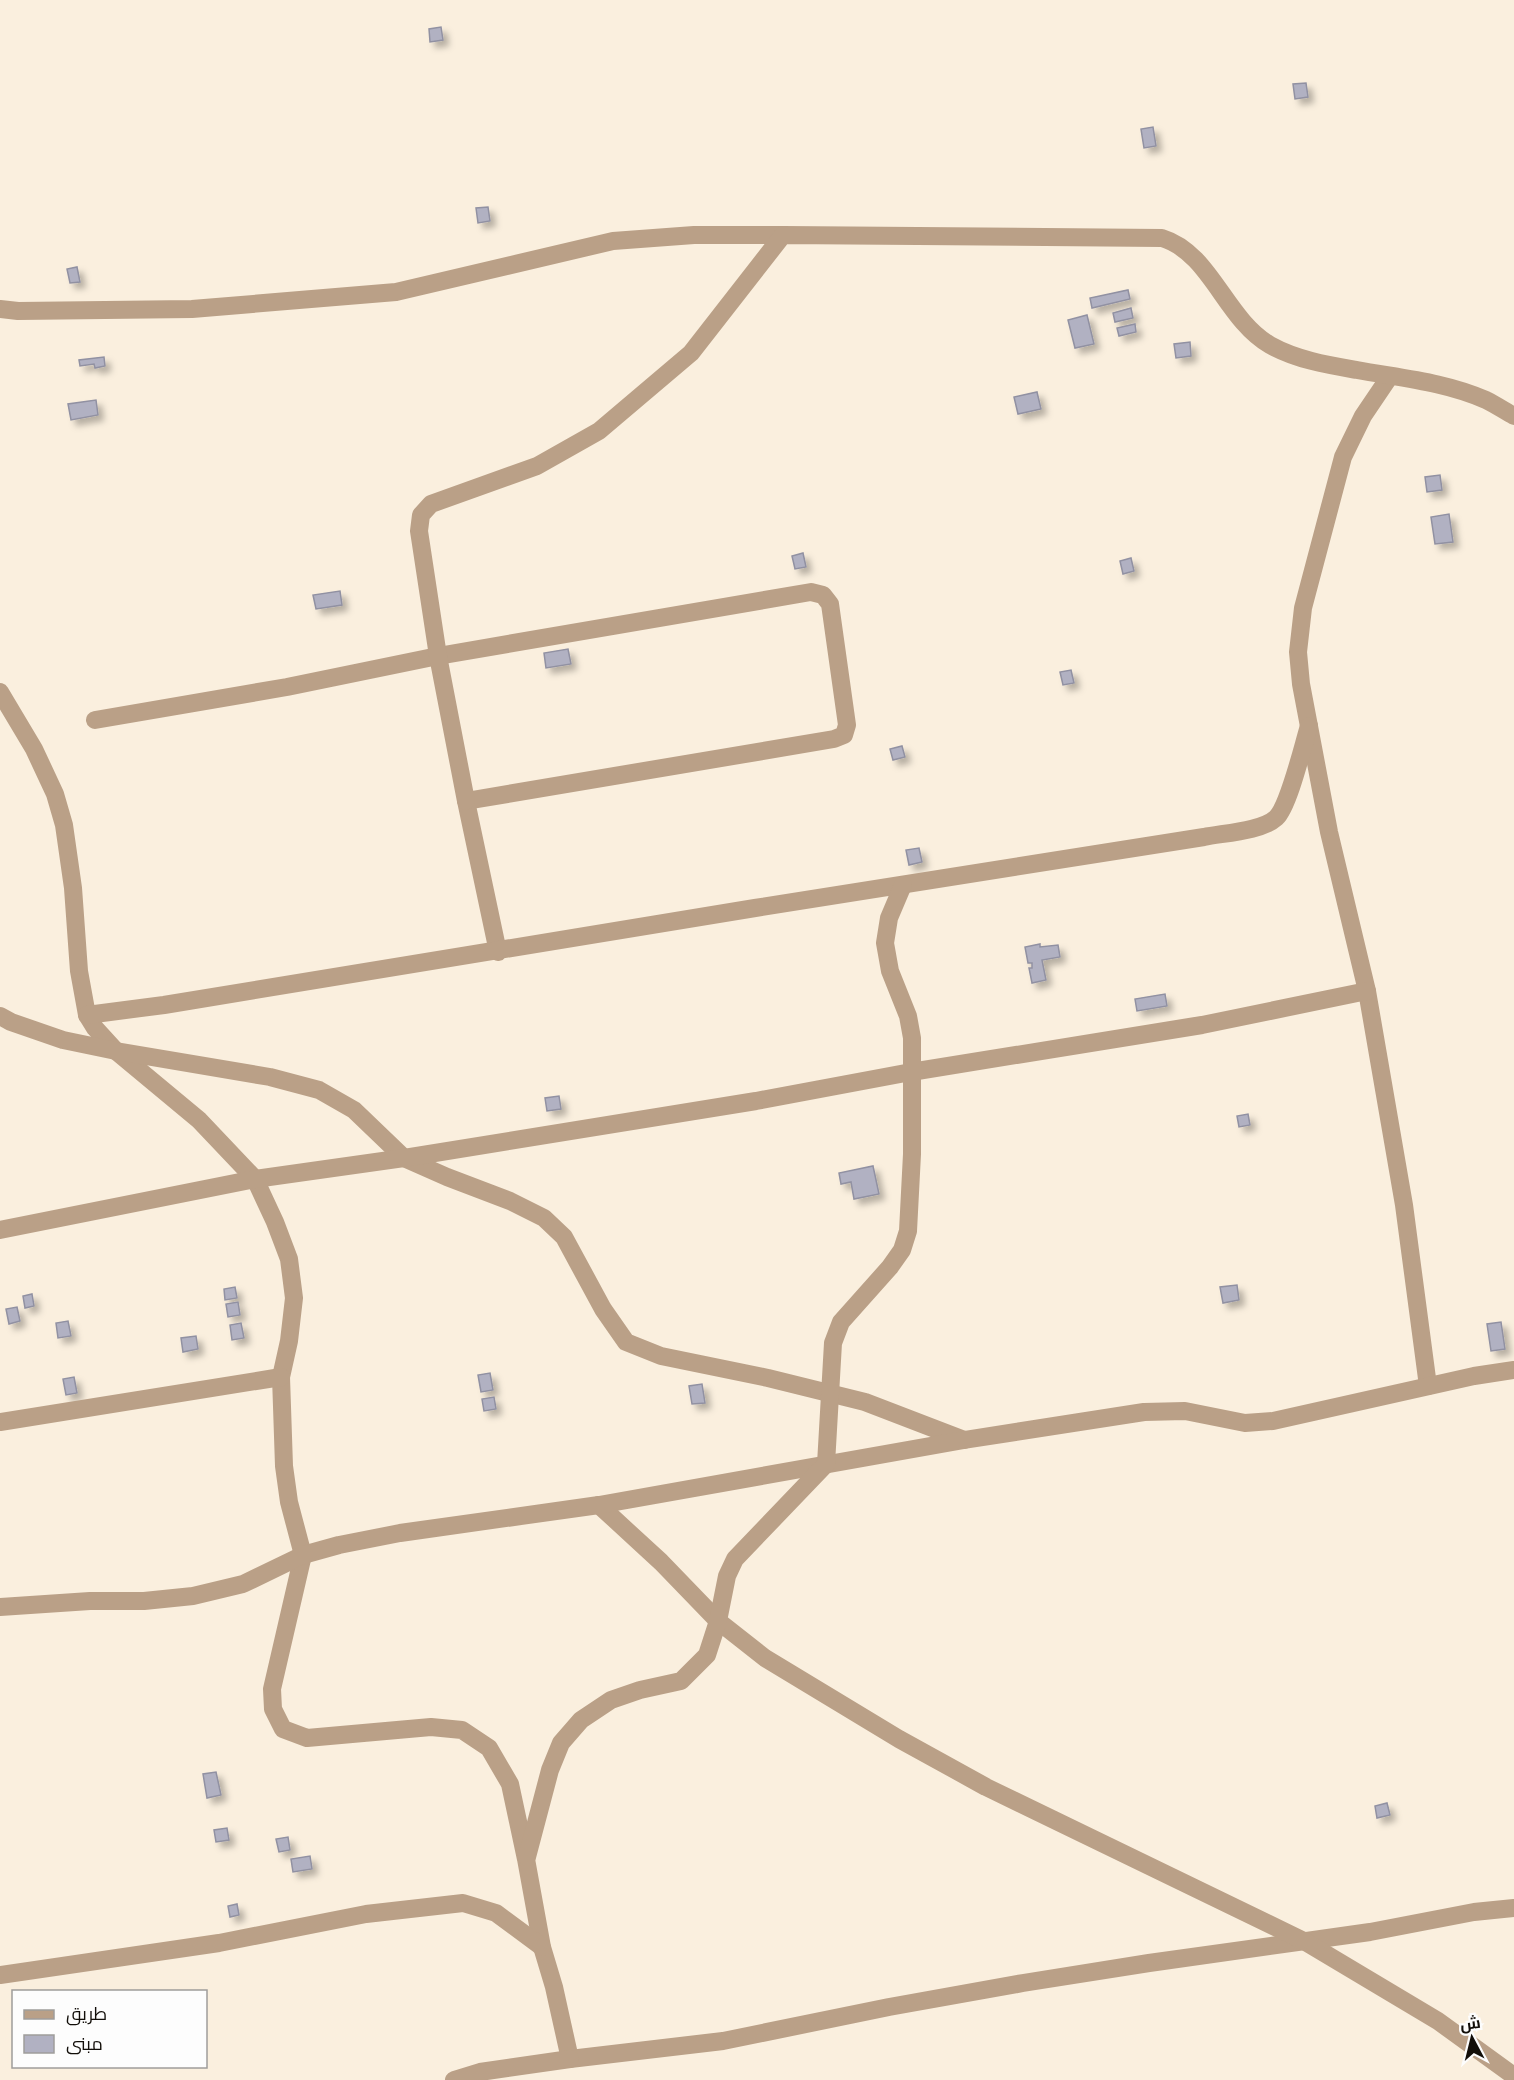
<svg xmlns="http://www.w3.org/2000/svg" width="1514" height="2080" font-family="'DM Sans',Cairo,sans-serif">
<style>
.building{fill:#b1b1c2;stroke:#9191a2;stroke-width:1.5;filter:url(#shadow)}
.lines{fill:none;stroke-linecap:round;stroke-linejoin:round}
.minor{stroke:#baa087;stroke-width:18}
</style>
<defs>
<filter id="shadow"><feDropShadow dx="5.5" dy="5.5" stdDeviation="3" flood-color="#0004"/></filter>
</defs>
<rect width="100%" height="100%" fill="#faefde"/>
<g class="building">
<polygon points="441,27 443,40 430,42 429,29"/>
<polygon points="1306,83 1308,97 1295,99 1293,84"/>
<polygon points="1153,127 1156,146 1144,148 1141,129"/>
<polygon points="488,207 490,221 478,223 476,208"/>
<polygon points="77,267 80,282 70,283 67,269"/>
<polygon points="1128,290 1130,299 1092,308 1090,298"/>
<polygon points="1131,308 1133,318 1115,322 1113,313"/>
<polygon points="1087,315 1094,344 1075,348 1068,320"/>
<polygon points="1135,324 1136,332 1119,336 1117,328"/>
<polygon points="1190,342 1191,356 1176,358 1174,344"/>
<polygon points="104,357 105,366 95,368 94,364 80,366 79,360"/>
<polygon points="1037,392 1041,409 1018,414 1014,397"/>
<polygon points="96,400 98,415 71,420 68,404"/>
<polygon points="1440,475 1442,490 1427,492 1425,477"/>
<polygon points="1449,514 1453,542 1435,544 1431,517"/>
<polygon points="803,553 806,567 795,569 792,556"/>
<polygon points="1131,558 1134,571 1123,574 1120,561"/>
<polygon points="340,591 342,605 316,609 313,595"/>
<polygon points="568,649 571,664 546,668 544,653"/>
<polygon points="1071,670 1074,683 1063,685 1060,672"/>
<polygon points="902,746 905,757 893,760 890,749"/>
<polygon points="919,848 922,862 909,865 906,850"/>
<polygon points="1040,944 1040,947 1058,945 1060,957 1042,960 1046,980 1032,983 1029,968 1032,968 1032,963 1028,963 1025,947"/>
<polygon points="1165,994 1167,1006 1137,1011 1135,999"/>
<polygon points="559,1096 561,1109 547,1111 545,1098"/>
<polygon points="1248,1114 1250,1125 1239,1127 1237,1116"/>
<polygon points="873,1166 879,1194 854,1199 851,1182 841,1184 839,1173"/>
<polygon points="1237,1285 1239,1300 1223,1303 1220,1287"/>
<polygon points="235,1287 237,1298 225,1300 224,1289"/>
<polygon points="32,1294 34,1306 25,1308 23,1296"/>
<polygon points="238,1302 240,1315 228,1317 226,1304"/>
<polygon points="17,1307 20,1321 9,1324 6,1309"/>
<polygon points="68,1321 71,1336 58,1338 56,1323"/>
<polygon points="1501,1322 1505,1349 1491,1351 1487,1324"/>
<polygon points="241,1323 244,1338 232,1340 230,1325"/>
<polygon points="196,1336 198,1349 183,1352 181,1338"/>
<polygon points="490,1373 493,1390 481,1392 478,1375"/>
<polygon points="74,1377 77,1393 66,1395 63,1379"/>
<polygon points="702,1384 705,1403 692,1404 689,1386"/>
<polygon points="494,1397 496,1409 484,1411 482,1399"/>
<polygon points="216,1772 221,1795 207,1798 203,1774"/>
<polygon points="1387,1803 1390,1815 1377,1818 1375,1806"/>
<polygon points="227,1828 229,1840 216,1842 214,1830"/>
<polygon points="288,1837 290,1850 279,1852 276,1839"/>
<polygon points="310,1856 312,1869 293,1872 291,1859"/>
<polygon points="237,1904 239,1915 230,1917 228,1906"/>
</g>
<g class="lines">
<g class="minor">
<polyline points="0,309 18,311 192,309 396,292 613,241 694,235 783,235"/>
<polyline points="1390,376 1363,416 1343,457 1303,608 1298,652 1301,684 1329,832 1367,991 1404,1205 1428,1386"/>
<polyline points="0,692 34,749 55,794 64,825 73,888 79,971 87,1015 95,1028 116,1051 199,1120 255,1179 275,1222 289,1259 294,1298 289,1341 281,1377 284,1466 289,1502 303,1555 272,1689 273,1709 283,1729 307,1738 431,1727 462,1730 489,1748 510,1784 526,1859 542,1947 554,1987 570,2059 723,2041 889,2007 1023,1983 1149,1963 1370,1932 1474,1912 1514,1908"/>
<polyline points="95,720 287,687 438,656 811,592 823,595 830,604 847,725 844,735 834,739 466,801 498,952"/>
<path d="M 466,801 L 438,656 L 419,531 L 421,515 L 431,504 L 537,466 L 599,431 L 691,353 L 783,235 L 1162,238 C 1211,253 1225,319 1270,345 C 1297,360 1328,365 1357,370 C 1400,378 1446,382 1486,400 C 1496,405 1505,411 1514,416"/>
<path d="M 87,1015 L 164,1005 L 755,908 L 1204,837 C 1223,833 1262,831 1276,818 C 1289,806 1303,745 1309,726"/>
<polyline points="0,1016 11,1022 63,1040 116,1051 270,1077 319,1090 354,1110 404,1158 447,1177 510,1201 544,1218 564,1237 603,1309 626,1342 661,1356 768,1378 865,1402 964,1440"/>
<polyline points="0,1230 255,1179 404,1158 756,1101 911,1072 1202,1025 1367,991"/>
<polyline points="0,1422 281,1377"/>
<polyline points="599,1505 661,1562 718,1621 765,1658 899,1739 986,1787 1304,1941 1438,2021 1514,2076"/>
<polyline points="0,1607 90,1601 144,1601 193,1596 243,1584 303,1555 339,1545 400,1533 599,1505 964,1440 1144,1412 1185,1411 1245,1423 1273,1421 1474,1376 1514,1370"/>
<polyline points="527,1857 550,1770 561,1743 581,1720 611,1700 640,1690 681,1681 707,1655 718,1621 727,1576 735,1559 826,1464 833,1343 841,1322 890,1267 902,1250 908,1231 912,1154 912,1038 908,1016 890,971 885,943 889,918 903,885"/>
<polyline points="0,1975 219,1943 366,1914 463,1903 496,1913 542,1947"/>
<polyline points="454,2080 480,2072 570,2059"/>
</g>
</g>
<rect x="12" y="1990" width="195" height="78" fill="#fdfdfd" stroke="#9f9d9b" stroke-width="1.5"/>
<rect x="24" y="2010" width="30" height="9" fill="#baa087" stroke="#9f9d9b" stroke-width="1.5"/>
<text x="66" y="2020" font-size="18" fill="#120e09">طريق</text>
<rect x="24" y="2035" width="30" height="18" fill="#b1b1c2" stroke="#9f9d9b" stroke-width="1.5"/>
<text x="66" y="2050" font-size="18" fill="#120e09">مبنى</text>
<g transform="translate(1472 2038) rotate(353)" stroke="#fdfdfd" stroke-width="4.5" paint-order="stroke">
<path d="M0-4.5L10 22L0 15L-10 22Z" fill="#120e09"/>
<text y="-9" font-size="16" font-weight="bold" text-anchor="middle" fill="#120e09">ش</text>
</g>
</svg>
